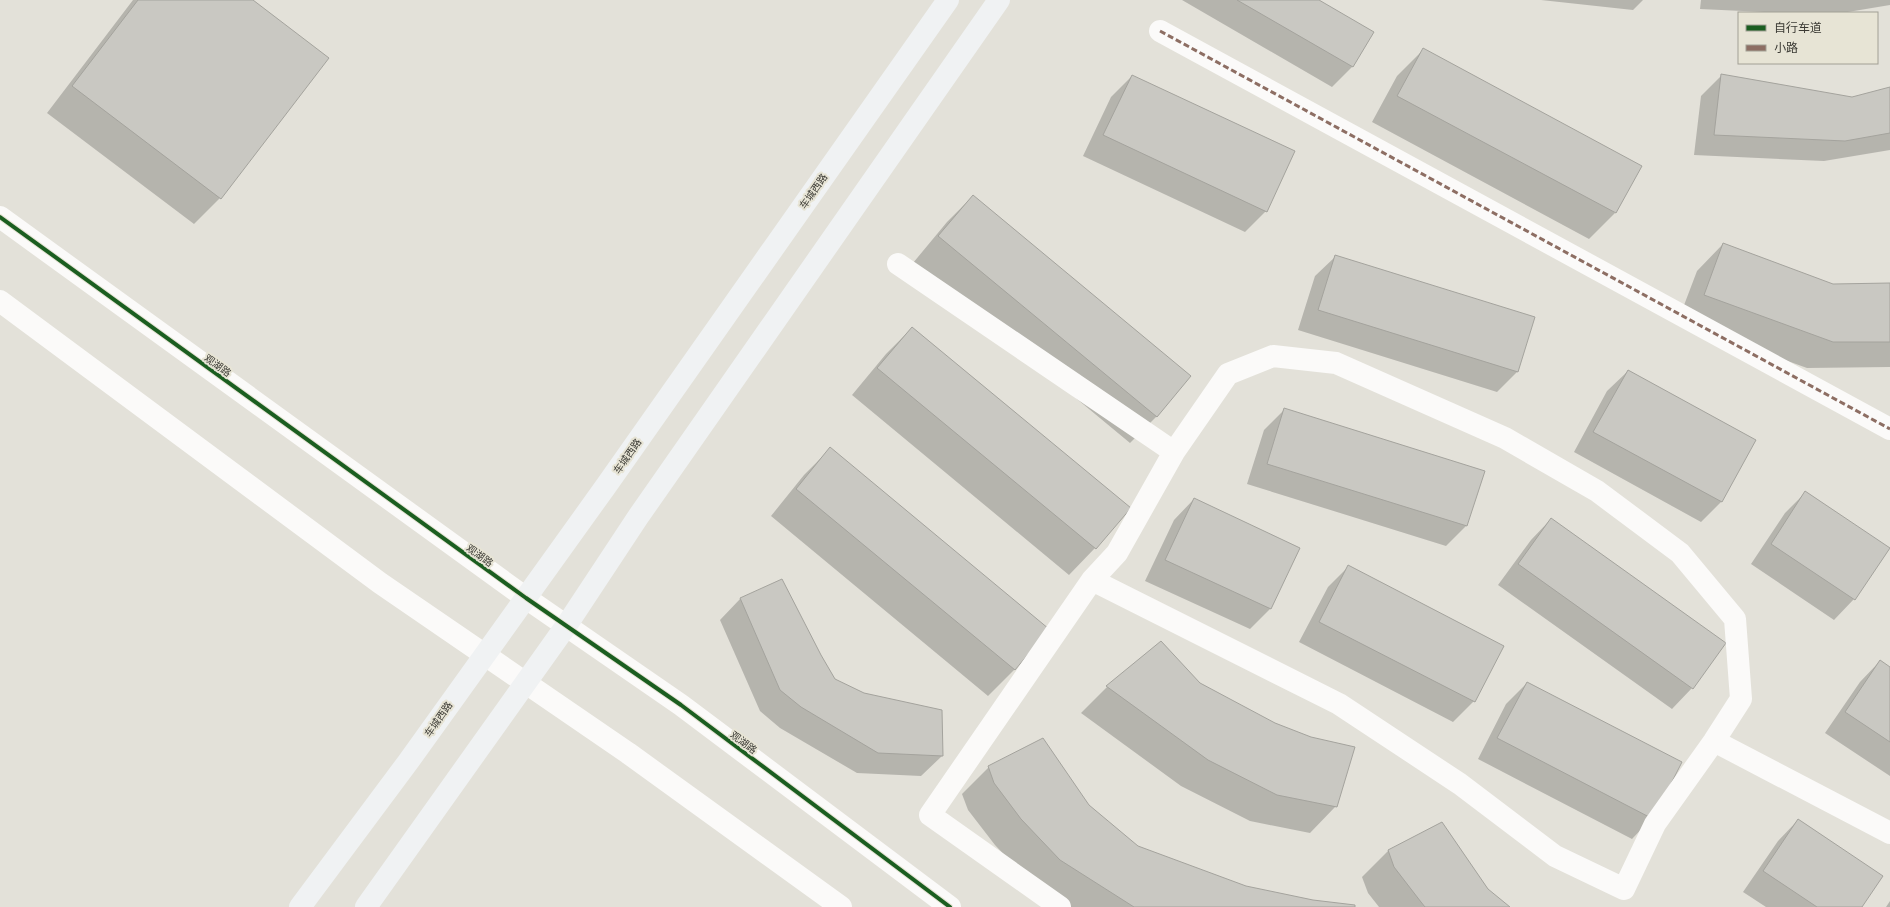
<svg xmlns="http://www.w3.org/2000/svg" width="1890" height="907" font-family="'Public Sans','Noto Sans SC',sans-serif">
<rect width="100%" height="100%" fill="#e3e1d9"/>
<path fill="#0003" d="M133,0H251L328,58L220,198L194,224L47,113Z
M1182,0H1317L1372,32L1352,67L1332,87Z
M1541,0H1643L1633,10Z
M1701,0H1890V5L1842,13H1785L1700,9Z
M1423,50L1615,213L1589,239L1372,122L1397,76Z
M1722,75L1852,98L1890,88V150L1824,161L1694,155L1701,96Z
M1132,76L1266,211L1245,232L1083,156L1111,97Z
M973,196L1190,376L1156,417L1130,443L913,263L947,222Z
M1723,244L1833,285L1890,284V367L1807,368L1678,321L1697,271Z
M1336,256L1517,372L1497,392L1298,330L1315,276Z
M912,328L1129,508L1095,548L1069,575L852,395L886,354Z
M1628,371L1722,501L1701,522L1574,452L1607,391Z
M1284,410L1466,526L1446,546L1247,484L1264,430Z
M830,449L1048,629L1014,670L988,696L771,516L804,475Z
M1805,493L1854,599L1834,620L1751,564L1785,513Z
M1194,499L1299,548L1270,609L1250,629L1145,581L1174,520Z
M1551,519L1692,688L1672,709L1498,585L1531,540Z
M1348,567L1474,701L1453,722L1299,642L1328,587Z
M782,581L820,655L835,680L942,756L921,776L857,773L780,728L760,711L720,620L740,599Z
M1161,642L1199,683L1336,806L1310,833L1250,821L1181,786L1081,713L1107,687Z
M1880,661L1890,668V776L1825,733L1860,682Z
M1527,683L1652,818L1632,839L1478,759L1506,704Z
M989,767L1088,806L1137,847L1246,887L1313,901L1354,907H1065L1034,886L995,845L968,810L962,794Z
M1798,820L1861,907H1766L1743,892L1778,841Z
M1442,823L1488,890L1508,907H1379L1368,893L1362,877L1388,851Z
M1890,901V907H1886Z"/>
<path fill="#c9c8c2" stroke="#a4a39d" d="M138,0H253L329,58L221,199L72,86Z
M1237,0H1319L1374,32L1353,67Z
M1423,48L1642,166L1616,213L1397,96Z
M1721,74L1852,97L1890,87V133L1845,141L1714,135Z
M1132,75L1295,151L1267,212L1103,135Z
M973,195L1191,376L1157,417L938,236Z
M1723,243L1833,284L1890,283V342H1833L1704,295Z
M1335,255L1535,317L1518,372L1318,310Z
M912,327L1131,508L1096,549L877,368Z
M1628,370L1756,440L1722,502L1593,432Z
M1284,408L1485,471L1467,526L1267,464Z
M830,447L1049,629L1015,670L796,489Z
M1805,491L1890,548L1855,600L1771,544Z
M1194,498L1300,548L1271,609L1165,560Z
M1551,518L1726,643L1693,689L1518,564Z
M1348,565L1504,646L1475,702L1319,622Z
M782,579L821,655L835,679L864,693L942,710L943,756L878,753L801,707L780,690L740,598Z
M1161,641L1200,683L1275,723L1311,737L1355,747L1337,807L1277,795L1208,760L1106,686Z
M1880,660L1890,667V742L1845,712Z
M1527,682L1682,762L1653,819L1497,738Z
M1043,738L1089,805L1138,846L1246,886L1313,900L1355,905V907H1134L1060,860L1021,819L994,783L988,766Z
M1798,819L1883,876L1862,907H1817L1763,871Z
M1442,822L1488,889L1510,907H1425L1421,902L1394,867L1388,850Z"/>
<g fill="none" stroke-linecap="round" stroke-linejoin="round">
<path stroke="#fbfaf9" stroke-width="22" d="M1160,31L1890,429
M0,217L526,598L681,705L950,907
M898,264L1174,452
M0,301L380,583L628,753L841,907
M1714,741L1890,833
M1060,907L930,815L1092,580L1117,553L1174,452L1228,374L1273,356L1336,363L1505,438L1597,491L1680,553L1735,619L1741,699L1714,741L1655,824L1624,889L1555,856L1460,784L1339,704L1092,580"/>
<path stroke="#f0f2f3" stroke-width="22" d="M300,907L408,762L606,486L948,0
M366,907L566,626L638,517L999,0"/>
<path stroke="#8d6e63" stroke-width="3" stroke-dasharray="6 3" stroke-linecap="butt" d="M1160,31L1890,429"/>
<g stroke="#e7e4d5" stroke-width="6">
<path id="cycleway" d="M0,217L526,598L681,705L950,907"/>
</g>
<use href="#cycleway" stroke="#1b5e20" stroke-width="4"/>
</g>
<g text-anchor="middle" stroke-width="4" stroke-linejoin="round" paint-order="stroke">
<g font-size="10" fill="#3b3a34" stroke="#e7e4d5">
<text transform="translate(813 191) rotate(-55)" y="4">车城西路</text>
<text transform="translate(218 365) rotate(36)" y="4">观湖路</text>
<text transform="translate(627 456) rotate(-55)" y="4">车城西路</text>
<text transform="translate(480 555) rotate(36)" y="4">观湖路</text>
<text transform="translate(438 719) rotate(-55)" y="4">车城西路</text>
<text transform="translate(744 742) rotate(37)" y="4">观湖路</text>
</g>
</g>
<rect x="1738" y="12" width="140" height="52" fill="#e7e4d5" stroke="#a2a095"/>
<rect x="1746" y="25" width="20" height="6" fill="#1b5e20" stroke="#a2a095"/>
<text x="1774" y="32" font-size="12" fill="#3b3a34">自行车道</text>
<rect x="1746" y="45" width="20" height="6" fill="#8d6e63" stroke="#a2a095"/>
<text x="1774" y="52" font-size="12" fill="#3b3a34">小路</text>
</svg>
